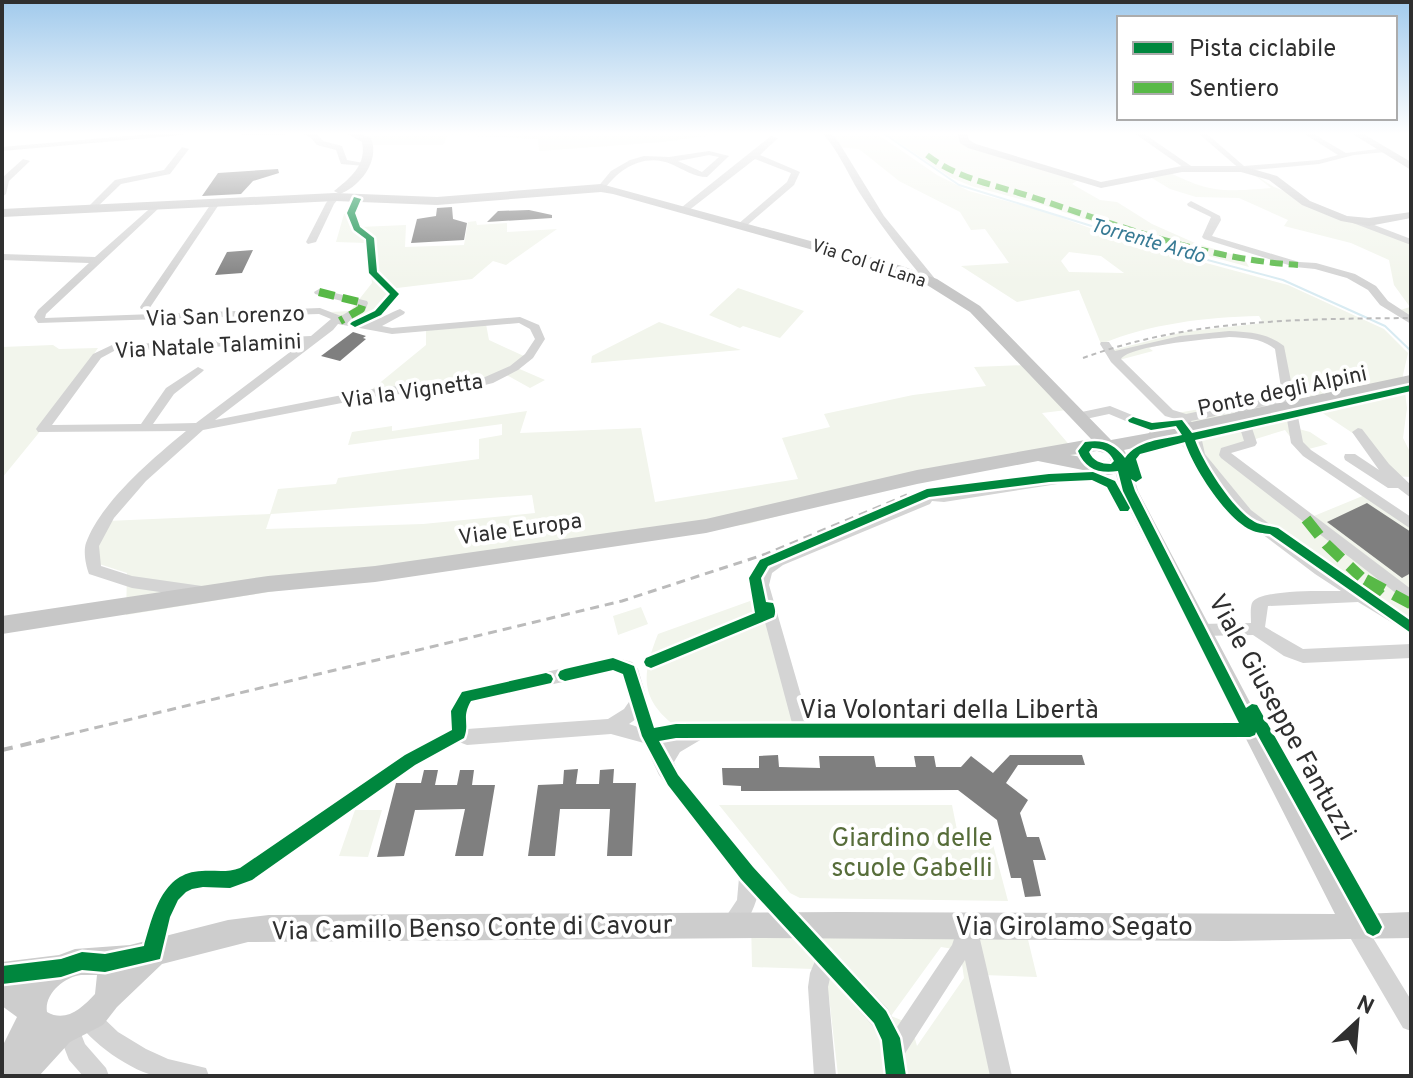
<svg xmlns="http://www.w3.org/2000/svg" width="1413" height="1078" font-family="Overpass,sans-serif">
<rect width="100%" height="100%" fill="#fff"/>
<path fill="#f2f5ec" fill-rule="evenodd" d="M352,133H729L663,142L539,151L538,139L448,135L443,145H372Z
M821,133H876L937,175L969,191L1046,212L1128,242L1288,285L1384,329L1408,353L1403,375L1407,408L1403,438L1411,454V477L1391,476L1357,436L1321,412L1293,416L1295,428L1310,432L1328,444L1301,451L1285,430L1223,449L1309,518L1365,495L1411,526V627L1226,503L1194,457L1171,436L1191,432L1172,414L1265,397L1269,401L1282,399L1274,390L1290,387C1288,376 1288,359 1281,351C1256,324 1181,339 1149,348L1153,351L1119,360L1109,351L1183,332L1263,323L1259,316C1205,317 1150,324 1101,344L1079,290L1017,302L961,266L1009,263L985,229L971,230L960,212L899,181L859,149L838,147ZM1069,252L1101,256L1124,273L1069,272L1061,261Z
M885,133H962L961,138L968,143L1078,180L1072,184L1100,200L1117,202L1152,224L1195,243L1244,258L1249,267L1125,233L1043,205L971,186L950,177Z
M1166,171C1211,193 1221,192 1271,188L1252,173L1274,187L1411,242V321L1397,311L1410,307L1394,285L1389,260L1351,243L1284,226L1288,220L1239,198L1196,197L1170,189L1147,175Z
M352,213L360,227L406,225L405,247L464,245L468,222L476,221L477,225L507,223V232L557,229L506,265L493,261L472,279L397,288L396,299L362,327L331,312L350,311L372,283L367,243L336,242L344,214Z
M738,288L804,311L780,338L743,326L740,328L709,315Z
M659,322L741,350L591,363L592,356Z
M486,324L489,340L526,357L515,367L545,380L530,388L503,373L464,385L371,390L426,345V330Z
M53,345L59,349L98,348L42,429L2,478V347Z
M1027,365L1067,410L1042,413L1078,455L1001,457L748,524L381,574L126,615L127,573L93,562L107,521L270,514L278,489L336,484L338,478L479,459V439L502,435V424L348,445L352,432L392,426V431L527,411L520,433L641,428L655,502L798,479L782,438L830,427L824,414L913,395L986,386L974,367ZM532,495L535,513L423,524L266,529L271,514Z
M764,596L804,729L675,726C639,698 642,674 658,634Z
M641,607L648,624L618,635L613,616Z
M719,805H952L958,835L991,837L1008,901L800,898L790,893Z
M355,810H382L368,857L339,856Z
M751,920L1024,923L1037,977L983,975L1003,1076H825L838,1075L829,997L818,996L813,969L752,967ZM941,947L960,950L964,978L917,1046L911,1024L891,1016Z"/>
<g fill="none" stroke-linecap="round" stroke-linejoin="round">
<path stroke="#d8ebf2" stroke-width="2" d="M883,133L959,185L1166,249L1283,280L1385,326L1411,351"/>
</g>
<path fill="#7f7f7f" d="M278,169L279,173L253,181L241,194L202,196L218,173Z
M452,207L453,219L467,223L464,240L411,243L417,219L436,216L437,208Z
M529,210L552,215V218L487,222L498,211Z
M253,250L242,273L215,275L227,252Z
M353,332L366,336L363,338L366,339L340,361L321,356Z
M1367,503L1411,532V573L1402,578L1327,522Z
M778,755L779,767L820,768L819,756H874L876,767H916L914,756H934L936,767H961L971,756L993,773L1010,755H1082L1085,765H1018L1006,783L1028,800L1020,813L1027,837H1039L1046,860H1033L1041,896L1025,897L1021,878H1011L997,820L958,790L741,791V786L723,785L722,768H759V756Z
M578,769L576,784H599L600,770L614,769L613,783H636L632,856H607L610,809H560L555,856H528L538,785L563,784L564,770Z
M424,770H438L435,785H457L460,770H474L472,785H495L483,856H455L465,809L415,810L404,856L377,857L396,783H421Z"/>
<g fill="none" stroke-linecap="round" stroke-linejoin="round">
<path fill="#d4d4d4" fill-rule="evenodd" d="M161,133H187L183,135L2,151V147Z
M238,133H288L284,135H242Z
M299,133H316L323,141L342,146L347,160L369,164L365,166L341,164L336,150L317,145L310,137Z
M822,133H830L838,141L884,216L936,280V284H928C903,255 880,225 859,192C847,172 838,150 822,133Z
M1134,133H1143L1194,168L1187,170Z
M1198,133H1206L1244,166L1319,160L1338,155L1303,133H1312L1346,153L1385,148L1389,150L1385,152L1354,155L1319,164L1242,171Z
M771,136L778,138L760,155L800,172L794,185L745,227L737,225L787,182L791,173L755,159L688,211H682V207Z
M182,147L189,149L170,174L121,184L93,211L86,209L115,180L164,170Z
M709,151L729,156L707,177C694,177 683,169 671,164C645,153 619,168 604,190L597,188L611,171L630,160L644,156L669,157ZM709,155L719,157L702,172L678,161Z
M23,159L30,161L9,181L6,194L2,197V178Z
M332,196L339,198L334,204L316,242L308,244L306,242L326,203Z
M213,201L220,203L149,309H141L140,307Z
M1191,201L1220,216L1221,220L1212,236L1299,262L1316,263L1355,274L1376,286L1388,301L1411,316V324L1380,305L1368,290L1347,278L1315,269L1295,267L1204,239L1202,237L1211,217L1188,206L1187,204Z
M156,203L160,206L159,208L46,314L45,318L320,308L341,316L356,307L357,305L315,294L314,292L319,289L367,301L368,303L365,311L350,320C375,324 378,318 400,309L405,312L404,314L382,326L392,328L520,317L539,325L545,339L533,358L518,370L493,383L461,391L383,395L203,430L146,481L114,518L99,546L101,566L132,576L202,586L207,588L209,592L207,596L202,598L132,588L89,574C86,566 83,552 86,543C101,502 152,459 186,431L38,432L36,429L38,426L93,354L112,345L311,336L331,319L319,314L38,323L34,317L38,310L89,263L2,260V254L95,257ZM519,323L530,329L535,339L525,354L510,366L485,377L461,383L383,387L215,420L333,330L338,324L392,334ZM302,343L196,423L153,424L174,394L202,372L204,370L198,367L166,388L141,424L52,425L101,358L114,351Z
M1356,218L1411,239V245L1353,223V219Z
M1229,331C1250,332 1267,333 1284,346L1303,442L1311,450L1411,517V529L1303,456L1291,443L1284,402L1246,410L1257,443L1255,446L1231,453L1411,589V603L1406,601L1221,458L1219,455L1221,448L1244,441L1235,412L1191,421L1201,436L1205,454L1251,510L1325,566L1411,620V634L1358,602L1268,606L1265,627L1303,649L1411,644V658L1303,663L1284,656L1253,635L1199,636L1194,635L1191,630L1194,625L1199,624L1251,623C1251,617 1250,608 1252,603C1258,589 1325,591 1341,591L1315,574L1241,518L1195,458L1189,437L1178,422L1179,420L1165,416L1111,362L1100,344L1101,342H1109L1115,351L1180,336ZM1229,337C1247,338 1261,338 1275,349L1282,394L1186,414L1173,410L1121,359C1131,345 1209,339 1229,337Z
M1110,406L1137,417L1139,420L1133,424L1109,414L1081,420L1075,416L1077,413Z
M1358,428L1362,429L1389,464L1411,485V498L1398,488H1388L1345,460L1344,457L1345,454H1355L1379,470L1352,432Z
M1059,475L1066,480L1064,483L944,502L932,501L930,504L783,565L772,573L769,585L809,723L1250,722L1256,725L1258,730L1256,735L1250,738L702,739L680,752L674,762L679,774L753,866L888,1009L897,1027L952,945L961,918L968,915L975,918L1012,1076H990L965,960L904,1055L907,1076H885L880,1040L872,1025L830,978L828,987L836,1076H814L808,987L810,973L815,961L757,898C752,913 746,928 731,934L724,931L721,924L737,900L739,878L659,775L644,743L611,734L467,745L459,742L416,766L253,881C235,889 221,888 202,889C168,890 168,938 158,961L151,964L144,961C139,950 146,936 149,925C157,898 170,871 202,870C215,869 226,871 239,867L404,754L450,729V711L461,691L613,657L632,662L638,669L655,726L676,723H792L755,585L760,566L773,557L920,498L924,493L944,492ZM613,671C627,674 627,686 631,699L624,709L608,719L467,729L466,712L472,702ZM636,719L638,727L629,724Z
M1355,917L1362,920L1411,1000V1031L1403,1028L1348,934L1345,927L1348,920Z
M88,1008L96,1011L118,1032L146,1049L168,1059L206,1068L209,1076C192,1076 175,1078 158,1076C135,1074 86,1040 77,1019L80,1011Z
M68,1018L76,1021L85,1044L106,1068L109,1076H83L69,1060L57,1029L60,1021Z"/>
<path fill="#cdcdcd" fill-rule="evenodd" d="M346,133H358L371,138C380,160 361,186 340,194L334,191C350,178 367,165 362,142Z
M957,133H967L969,140L976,144L1101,182L1182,166H1242L1277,176L1310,201L1347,216L1369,218L1411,212V218L1369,226L1341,221L1302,205L1269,180L1241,172H1182L1101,188L968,148L960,143Z
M1351,133H1362L1411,162V170Z
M1121,455L1129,461L1138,491L1362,914L1411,912V938L1227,941L758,938L248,942L162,964L117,1007L103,1025L70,1042L39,1076H2V1047L17,1017L2,1006V962L59,955L75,949L130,945L228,920L269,915L840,912L1335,914L1120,491L1113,461ZM81,975H97L95,994C82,1008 66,1023 47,1012C44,994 64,977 81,975Z"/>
<path fill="#c7c7c7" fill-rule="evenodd" d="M601,184L902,266L937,279L980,306L1111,440L1155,432L1164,438L1161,442L1124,450L1130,461L1124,472L1108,475L1038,461L917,484L706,533L375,582L268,592L2,634V616L268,576L375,566L706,519L917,470L1091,439L970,312L927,285L892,272L613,194L601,192L437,205L335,201L2,217V209L335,193L437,197ZM1097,451L1108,454L1111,462L1070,455Z"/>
<path stroke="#bbb" stroke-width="2" stroke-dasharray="5 4" stroke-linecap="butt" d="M1083,358C1190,319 1298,319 1411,318"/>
<path stroke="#bbb" stroke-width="3" stroke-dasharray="9 6" stroke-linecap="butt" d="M36,742L622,601L766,554L907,495"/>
<path stroke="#bbb" stroke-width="4" stroke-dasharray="11 8" stroke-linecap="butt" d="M2,750L44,740"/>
<path stroke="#c7c7c7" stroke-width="16" d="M1155,438L1411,383"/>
<path stroke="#58b947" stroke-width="6" stroke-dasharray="13 6" stroke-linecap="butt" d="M927,155C959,180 997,185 1035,198C1122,227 1206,259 1298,265"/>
<path stroke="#58b947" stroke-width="8" stroke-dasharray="16 8" stroke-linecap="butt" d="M319,292L363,303L361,309L340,321"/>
<path stroke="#58b947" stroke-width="11" stroke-dasharray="21 11" stroke-linecap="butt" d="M1306,519L1326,544L1361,577
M1381,595L1361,577L1411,604"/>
<g stroke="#fff" stroke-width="5">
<path id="cycleway" d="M354,197L361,199L355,213L360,227L374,238L377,272L399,294L381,315L355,327L350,324L352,322L375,311L390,294L369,273L366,239L354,230L347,213Z
M1411,385V391L1195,440C1202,461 1237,518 1260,524C1266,526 1272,526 1278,528L1411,621V633L1270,534C1263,533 1257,533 1251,530C1226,519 1193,467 1185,442L1140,454L1136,459L1142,478L1136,482L1131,479L1135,491L1246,708L1252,704L1257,705L1379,921L1382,927L1379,933L1373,936L1367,933L1256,732L1255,735L1250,737L676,738L659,741L678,775L753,867L886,1011L900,1038L906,1076H886L882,1040L874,1023L741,879L668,785L642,736L623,674L613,670L565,681L560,679L558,675L560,671L565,669L613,658L634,666L654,728L676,724L1239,723L1123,491L1118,471C1099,474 1085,469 1078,451L1085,442C1104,439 1114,444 1125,458C1138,440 1161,440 1182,435L1176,426L1151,430L1129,422L1128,420L1133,417L1152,423L1182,420L1192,433ZM1092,448C1103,448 1109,451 1114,461L1111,464C1101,464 1093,461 1089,452Z
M1093,472L1115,481L1130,508L1128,511H1120L1107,487L1092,480L1049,482L929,497L768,566L761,578L766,602L773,603C775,608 776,612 774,617L651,668L646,666L644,662L646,658L755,613L749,578L760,560L927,489L1049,474Z
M546,673L551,675L553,679L551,683L471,701C461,718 470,723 464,738L415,765L252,880L230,888L203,887L192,889L186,892L178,900L170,917L160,959L105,972L82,970L61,977L2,984V966L61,959L82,952L105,954L144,946C153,915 162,872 202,871C215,870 227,873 240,868L405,755L452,730L451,711L462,692Z"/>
</g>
<use href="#cycleway" fill="#00873e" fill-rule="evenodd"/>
</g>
<linearGradient id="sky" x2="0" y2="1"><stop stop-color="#a1caec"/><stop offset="0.47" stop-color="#fff"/><stop offset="1" stop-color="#fff" stop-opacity="0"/></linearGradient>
<rect width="1413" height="284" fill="url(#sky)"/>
<g text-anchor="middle" stroke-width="8" stroke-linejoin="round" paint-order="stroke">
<g font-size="18" fill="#2f2f2f" stroke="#fff">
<text transform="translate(869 263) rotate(18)" y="6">Via Col di Lana</text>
</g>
<g font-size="20" font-style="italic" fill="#387b95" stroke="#fff">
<text transform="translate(1148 240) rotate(16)" y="7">Torrente Ardo</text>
</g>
<g font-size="22" fill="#2f2f2f" stroke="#fff">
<text transform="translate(225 315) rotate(-2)" y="8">Via San Lorenzo</text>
<text transform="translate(208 345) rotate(-3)" y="8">Via Natale Talamini</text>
<text transform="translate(412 390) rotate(-8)" y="8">Via la Vignetta</text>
<text transform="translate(1282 390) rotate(-12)" y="8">Ponte degli Alpini</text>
<text transform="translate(520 528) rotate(-8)" y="8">Viale Europa</text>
</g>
<g font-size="26" fill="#2f2f2f" stroke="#fff">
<text x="949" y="718">Via Volontari della Libertà</text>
<text transform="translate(1283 717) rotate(61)" y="9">Viale Giuseppe Fantuzzi</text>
<text x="1074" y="935">Via Girolamo Segato</text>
<text transform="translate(472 927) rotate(-1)" y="9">Via Camillo Benso Conte di Cavour</text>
</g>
<g font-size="26" fill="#576d3a" stroke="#fff">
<text x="912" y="846">Giardino delle<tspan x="912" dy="30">scuole Gabelli</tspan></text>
</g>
</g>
<rect width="1413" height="1078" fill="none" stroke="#2f2f2f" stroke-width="8"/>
<rect x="1117" y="16" width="280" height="104" fill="#ffffff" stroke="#acacac" stroke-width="2"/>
<rect x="1133" y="42" width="40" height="12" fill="#00873e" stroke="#acacac" stroke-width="2"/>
<text x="1189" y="56" font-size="24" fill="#2f2f2f">Pista ciclabile</text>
<rect x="1133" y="82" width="40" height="12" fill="#58b947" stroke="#acacac" stroke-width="2"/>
<text x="1189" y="96" font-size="24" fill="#2f2f2f">Sentiero</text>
<g transform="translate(1357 1022) rotate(26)" stroke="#ffffff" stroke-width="6" paint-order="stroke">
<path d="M0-6L14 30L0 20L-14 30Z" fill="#2f2f2f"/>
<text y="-12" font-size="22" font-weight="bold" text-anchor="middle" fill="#2f2f2f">N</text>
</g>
</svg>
